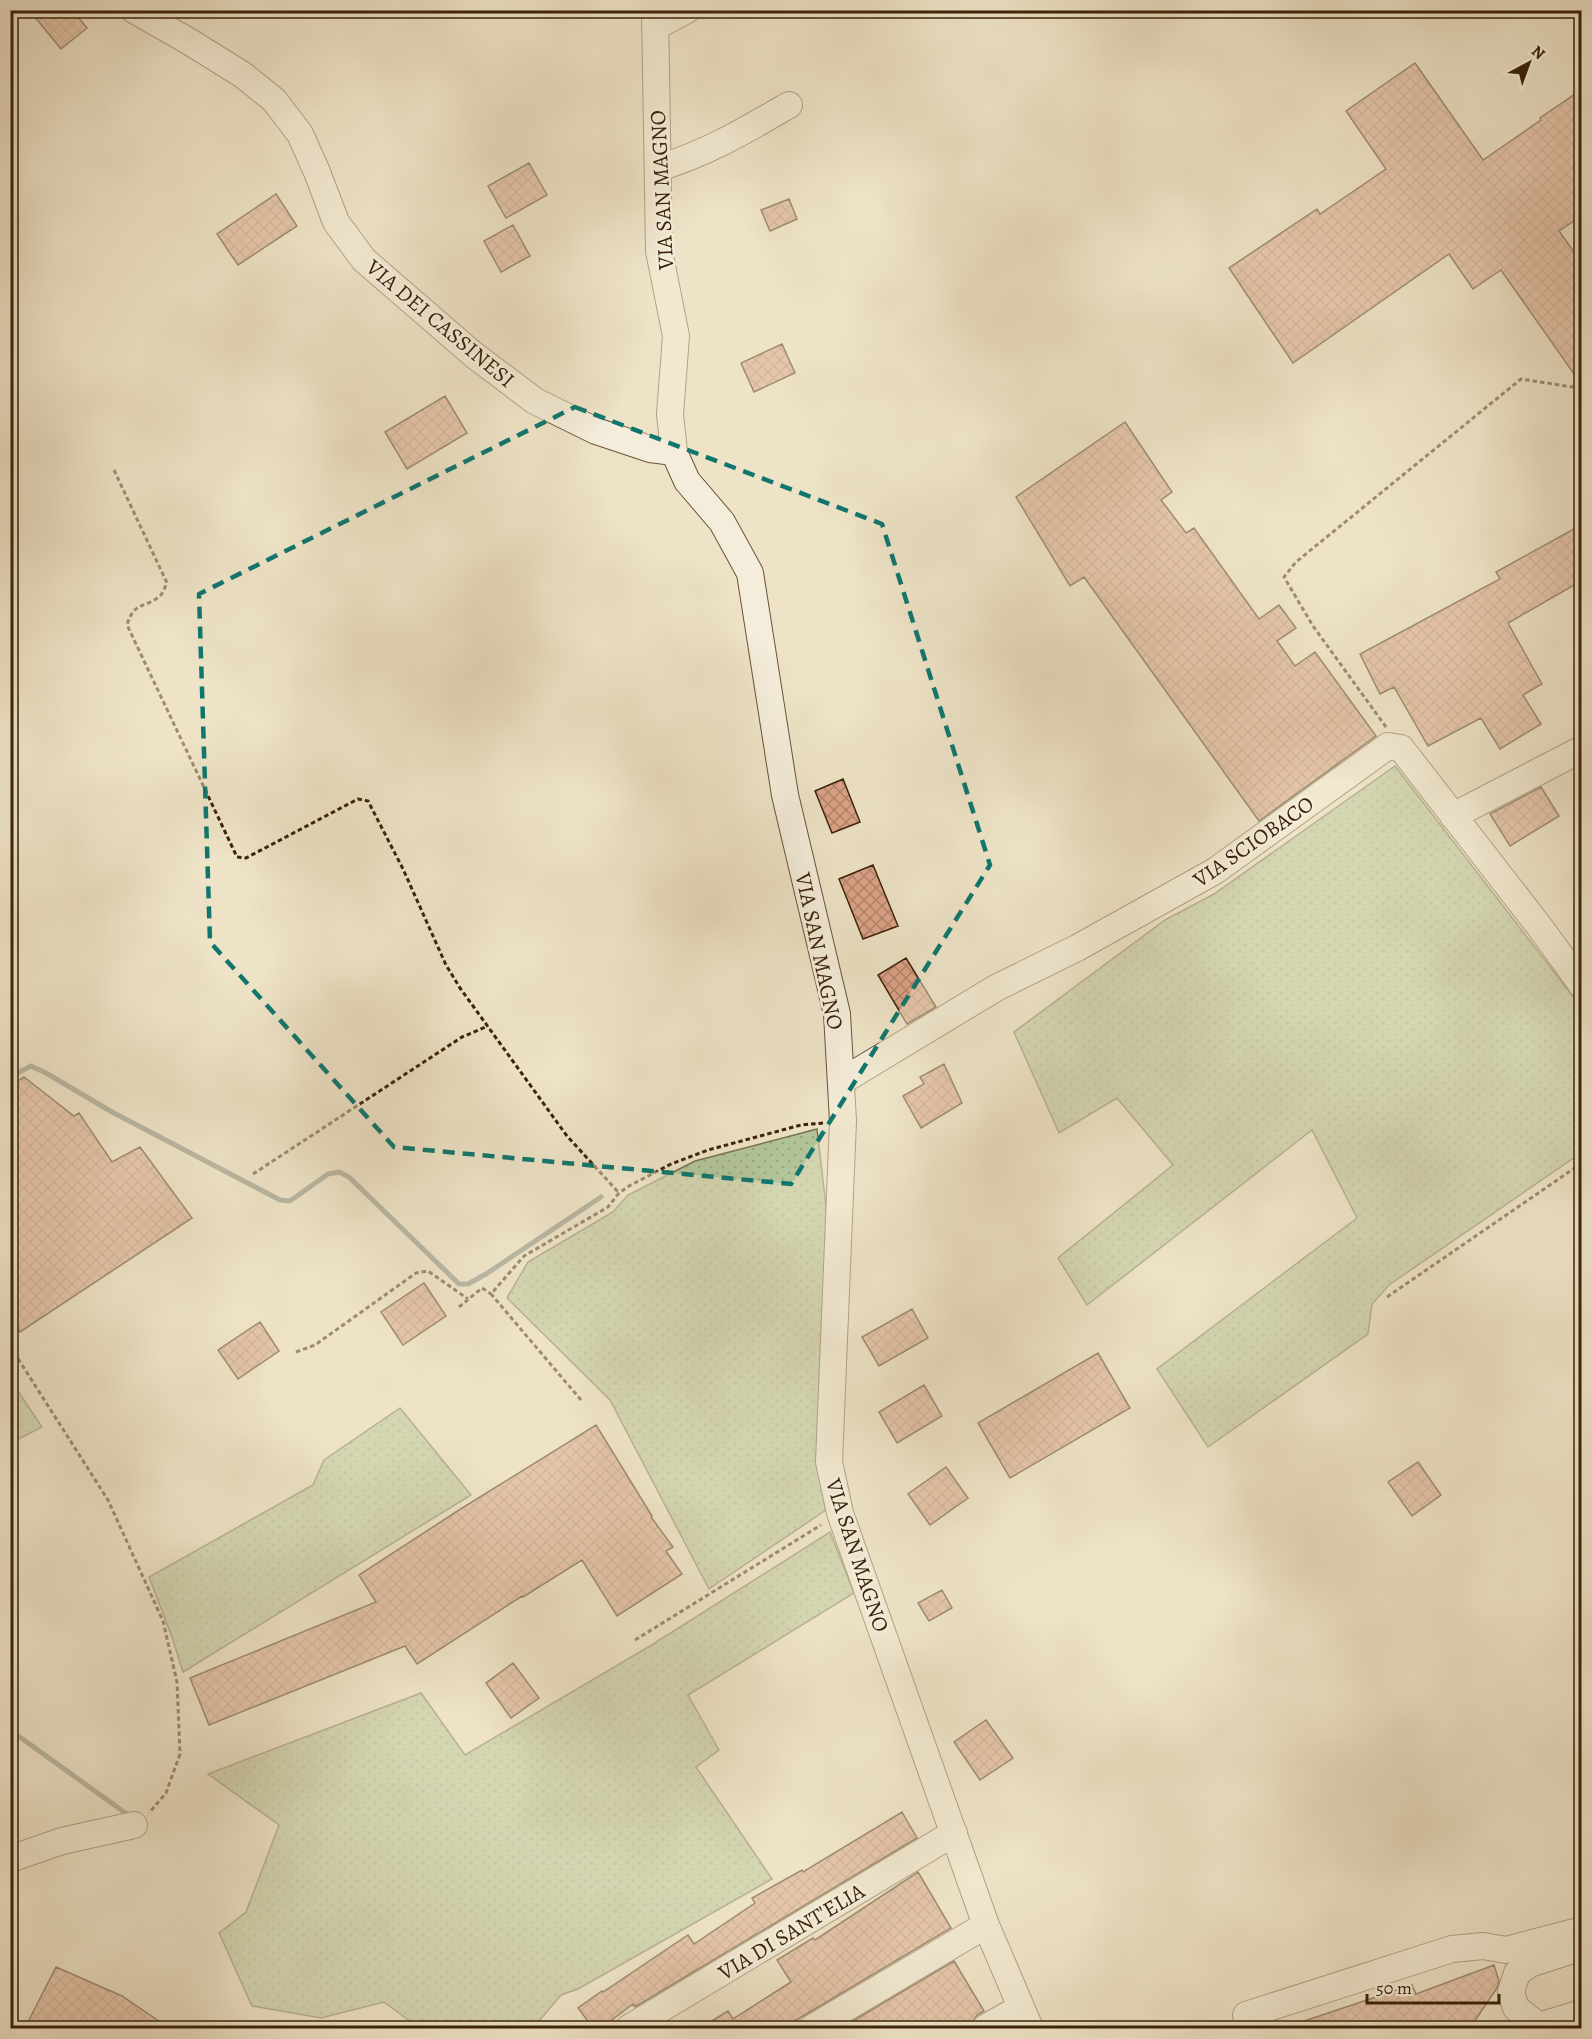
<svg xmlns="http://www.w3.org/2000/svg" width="1592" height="2039" font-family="Alegreya,serif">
<defs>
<pattern id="grass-dots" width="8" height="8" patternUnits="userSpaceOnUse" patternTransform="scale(1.5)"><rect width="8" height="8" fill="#b3c59a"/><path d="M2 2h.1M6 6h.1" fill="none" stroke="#9ba983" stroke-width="1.8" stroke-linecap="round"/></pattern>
<pattern id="building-cross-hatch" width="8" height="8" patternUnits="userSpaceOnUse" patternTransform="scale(1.5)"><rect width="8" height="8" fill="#dca387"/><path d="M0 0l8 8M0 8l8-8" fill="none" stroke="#b4846d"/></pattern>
</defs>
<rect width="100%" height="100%" fill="#eee3c7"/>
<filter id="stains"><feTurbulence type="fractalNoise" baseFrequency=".00333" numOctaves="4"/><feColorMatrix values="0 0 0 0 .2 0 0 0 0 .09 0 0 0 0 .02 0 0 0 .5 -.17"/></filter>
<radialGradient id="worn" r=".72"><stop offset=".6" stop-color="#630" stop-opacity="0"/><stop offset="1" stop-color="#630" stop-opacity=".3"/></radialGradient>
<path fill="url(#grass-dots)" stroke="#777452" stroke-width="1.5" d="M1395,766L1581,1007V1153L1389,1285L1372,1304L1368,1334L1208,1447L1157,1369L1357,1218L1312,1130L1087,1305L1058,1258L1173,1165L1117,1098L1059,1133L1014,1032L1165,920L1214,894Z
M817,1129L827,1215L817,1463L826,1510L709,1589L610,1400L507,1298L528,1262L613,1212L628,1195L695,1161Z
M10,1379L42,1427L11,1443H10Z
M400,1408L471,1495L183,1672L172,1637L149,1577L313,1485L324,1460Z
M830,1532L854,1593L688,1695L719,1750L696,1767L772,1879L578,1989L561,1995L533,2028H419L384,2002L321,2018L252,2006L219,1933L246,1912L279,1825L208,1774L421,1693L465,1755L650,1646Z"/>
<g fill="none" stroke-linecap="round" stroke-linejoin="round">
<path stroke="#777e77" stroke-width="5" d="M10,1077L31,1066L46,1073L112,1112L280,1200L290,1201L328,1174L339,1172L349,1177L459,1284H468L486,1274L601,1197
M10,1730L131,1817"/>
</g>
<path fill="url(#building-cross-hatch)" stroke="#3b2309" stroke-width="1.5" d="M29,10H72L87,28L61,49Z
M1415,63L1483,160L1541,120L1540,118L1581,90V216L1559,231L1581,262V384L1501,270L1473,289L1449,254L1293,363L1229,268L1317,209L1320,214L1386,169L1346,111Z
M529,163L547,195L506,218L488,186Z
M276,194L297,226L238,265L217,234Z
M789,199L797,219L770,231L761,210Z
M513,225L530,256L501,272L484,241Z
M782,344L795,373L754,392L741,363Z
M445,396L467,433L407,469L385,432Z
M1125,422L1172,492L1161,500L1186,533L1194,528L1259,619L1279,605L1296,628L1277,641L1295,666L1315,652L1376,736L1259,821L1084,577L1070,586L1016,497Z
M1581,525V581L1508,623L1542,684L1523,695L1541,724L1500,749L1481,718L1428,746L1394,687L1380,694L1360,654L1500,579L1496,572Z
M843,779L860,822L832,833L815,791Z
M1541,787L1559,816L1510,846L1490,814Z
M873,865L898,926L863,939L839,879Z
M906,958L936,1007L907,1024L878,975Z
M944,1064L962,1103L921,1128L903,1096L924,1084L920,1077Z
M24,1077L74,1116L79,1113L112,1162L140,1147L192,1218L20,1332L10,1317V1086Z
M424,1283L446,1316L403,1345L381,1312Z
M912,1309L928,1338L879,1366L862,1337Z
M260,1322L279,1351L238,1379L218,1350Z
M1098,1353L1130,1408L1010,1478L978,1423Z
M924,1385L942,1416L897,1443L879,1412Z
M596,1425L652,1516L651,1517L673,1547L666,1551L682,1574L617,1616L582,1560L523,1597L522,1596L417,1664L405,1646L209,1725L190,1678L376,1602L359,1575L459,1510Z
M1418,1462L1441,1495L1412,1516L1388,1482Z
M946,1467L968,1498L930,1525L908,1494Z
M942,1590L952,1608L929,1621L918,1603Z
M513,1663L539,1698L511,1718L486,1683Z
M986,1720L1013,1758L980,1780L954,1742Z
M902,1812L917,1838L635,2007L633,2004L601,2028H593L578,2008L602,1991L603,1992L688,1935L694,1944L755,1903L752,1898L802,1870L803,1872Z
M918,1872L951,1928L783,2028H700L728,2011L733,2019L791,1982L777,1960L813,1938L815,1940Z
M954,1961L984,2011L977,2015L971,2024L964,2028H841Z
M1494,1965L1499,1981L1497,1988L1470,2028H1289V2026L1412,1985L1416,1994Z
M56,1967L122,1996L169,2028H25Z"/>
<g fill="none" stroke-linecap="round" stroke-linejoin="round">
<g stroke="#685338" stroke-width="28">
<path id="minor" d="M134,10L190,42L243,75L274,100L300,134L317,172L336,222L364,260L474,355L535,401L596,431L650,449L674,452
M655,10L659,251L676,336L670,414L674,452L687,481L722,522L750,573L785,795L837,1014L843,1121L829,1462L840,1513L986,1925L1030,2028
M655,27L687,10
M658,168C706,154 746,130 789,105
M1453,816L1582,749
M842,1081L996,988L1077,948L1215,871L1388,746L1401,748L1539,926L1582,985
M10,1859L62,1841L134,1825
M1582,1947L1530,1964L1517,1973L1511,1992L1516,2008L1539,2026L1582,2013
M629,2028L954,1833
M812,2028L986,1925
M985,2028L1020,2008
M1248,2028L1246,2015L1452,1949L1483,1946L1506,1950L1582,1930"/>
</g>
<path stroke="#3b2309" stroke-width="3" stroke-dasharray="4.5 3" stroke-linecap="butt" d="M114,470L167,583C165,587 163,593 160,596C144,609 134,601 127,625L237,857L246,858L358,799L368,801L403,869L446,965L460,988L567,1136L619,1193
M1386,727L1313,626L1284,577L1296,562L1521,379L1572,387L1582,380
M253,1174L462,1037L488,1026
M1387,1297L1582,1163
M459,1307L482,1288L491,1294
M10,1346L108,1500L163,1621L177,1682L180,1754L166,1793L149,1813
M296,1352L315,1345L416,1273L428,1271L468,1299
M581,1400L491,1294L524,1256L608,1207L619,1193L629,1186L671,1164L708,1150L801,1125L823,1123
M635,1640L821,1525"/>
<use href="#minor" stroke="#f4eddb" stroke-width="26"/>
</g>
<path d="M0 0H1592V2039H0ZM575,407L882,524L990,865L791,1184L394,1147L210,942L199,594Z" fill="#eee3c7" fill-opacity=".55" fill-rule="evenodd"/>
<path fill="none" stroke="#0f766e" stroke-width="4.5" stroke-dasharray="12 8" stroke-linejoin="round" d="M575,407L882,524L990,865L791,1184L394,1147L210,942L199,594Z"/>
<g text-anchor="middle" stroke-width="5" stroke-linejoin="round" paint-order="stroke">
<g font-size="22" fill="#3b2309" stroke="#f4eddb">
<text transform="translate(661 190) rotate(-93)" y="8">VIA SAN MAGNO</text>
<text transform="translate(441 323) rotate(40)" y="8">VIA DEI CASSINESI</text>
<text transform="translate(1253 841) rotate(-35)" y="8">VIA SCIOBACO</text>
<text transform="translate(820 951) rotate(78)" y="8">VIA SAN MAGNO</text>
<text transform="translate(858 1555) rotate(72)" y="8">VIA SAN MAGNO</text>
<text transform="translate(791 1931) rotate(-31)" y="8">VIA DI SANT'ELIA</text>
</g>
</g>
<rect width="1592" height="2039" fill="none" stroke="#eee3c7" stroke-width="36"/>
<rect x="12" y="12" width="1568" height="2015" fill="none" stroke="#3b2309" stroke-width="3"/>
<rect x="18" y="18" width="1556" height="2003" fill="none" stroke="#3b2309" stroke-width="1.5"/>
<g transform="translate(1529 63) rotate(41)" stroke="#f4eddb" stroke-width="4.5" paint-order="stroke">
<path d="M0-4.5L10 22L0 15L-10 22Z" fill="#3b2309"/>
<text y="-9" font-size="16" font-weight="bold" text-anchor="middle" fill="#3b2309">N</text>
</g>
<path d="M1367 1994v9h132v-9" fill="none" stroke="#3b2309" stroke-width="3"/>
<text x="1376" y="1994" font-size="18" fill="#3b2309" stroke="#f4eddb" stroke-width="4.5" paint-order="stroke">50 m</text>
<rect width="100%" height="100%" filter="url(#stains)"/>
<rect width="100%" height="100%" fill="url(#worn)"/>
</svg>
